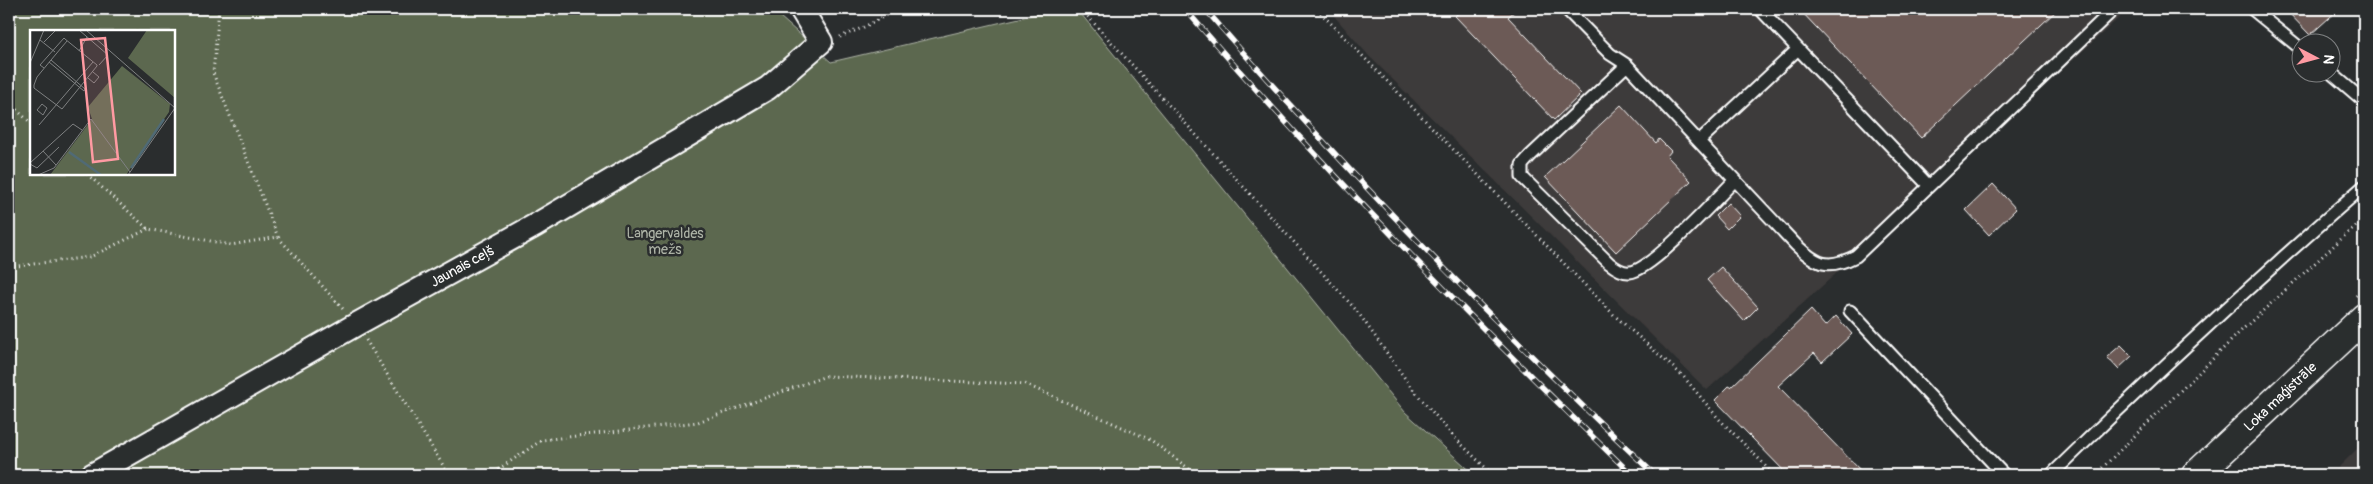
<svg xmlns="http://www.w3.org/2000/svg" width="2373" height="484" font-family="Pangolin,sans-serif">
<rect width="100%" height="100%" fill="#2a2d2e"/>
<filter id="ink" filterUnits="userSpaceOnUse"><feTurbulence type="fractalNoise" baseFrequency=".02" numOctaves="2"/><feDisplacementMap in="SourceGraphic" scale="10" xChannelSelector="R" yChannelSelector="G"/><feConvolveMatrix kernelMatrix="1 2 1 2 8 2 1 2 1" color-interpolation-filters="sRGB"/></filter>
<g filter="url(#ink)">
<path fill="#3e3a3a" d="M1328,9H2129L1707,390L1369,56Z
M2364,442V475H2331Z"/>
<path fill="#5c684f" stroke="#aeb4a7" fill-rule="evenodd" d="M9,9H771L831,62L1058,9H1077L1405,412L1475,475H9ZM31,31H174V174H31Z"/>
<path fill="#6c5a56" stroke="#fff" d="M1463,9H1517L1508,17L1581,94L1554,120L1455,16Z
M1799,9H2058L1921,138Z
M2285,9H2339L2310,35Z
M1621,105L1656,143L1659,139L1671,151L1667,156L1691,181L1616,252L1545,177Z
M1993,184L2016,209L1989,235L1966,210Z
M1728,203L1740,216L1727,229L1715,216Z
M1721,267L1758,307L1744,321L1707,280Z
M1811,310L1825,326L1836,316L1852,334L1822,362L1814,353L1778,386L1865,475H1788L1715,400L1729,386L1731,387Z
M2121,345L2132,356L2118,369L2107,357Z"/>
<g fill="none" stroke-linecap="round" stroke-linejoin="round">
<g stroke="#fff" stroke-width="15">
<path id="lane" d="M1566,9L1610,54L1627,65L1796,245C1817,265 1828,270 1856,256L2114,9
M1760,9L1929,186
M2252,9L2300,48
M1627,65L1530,156L1522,165V177L1609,263C1614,267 1623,273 1630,272C1651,271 1717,198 1735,180
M2330,72L2364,101
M1699,141L1798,49
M1850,311L2004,475
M2051,475C2152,376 2257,279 2364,186"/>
</g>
<g stroke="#fff" stroke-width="26">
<g id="street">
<path id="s1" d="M92,475L357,324L536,225L768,88L821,42L801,9"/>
</g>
</g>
<g stroke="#fff" stroke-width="31">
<g id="primary">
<path id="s2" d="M2196,475L2364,318"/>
</g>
</g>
<path stroke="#fff" stroke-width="3" stroke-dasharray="1 4" stroke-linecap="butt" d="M219,9L213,73L278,237
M1081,9L1357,311L1411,387L1453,436L1493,475
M1317,9L1614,315L1683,376L1718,418L1762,462L1773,475
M840,37L862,28L898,9
M9,103L31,123
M87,174L148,229L231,245L278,237L343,309
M9,267L90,257L148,229
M2356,296L2364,288
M366,340L449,475
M490,475L542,440L698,422L826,376L1025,384L1151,440L1197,475
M2095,475L2243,329L2364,218
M2169,475L2174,470"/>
<use href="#lane" stroke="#2a2d2e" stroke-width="11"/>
<use href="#street" stroke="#2a2d2e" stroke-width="22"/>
<use href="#primary" stroke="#2a2d2e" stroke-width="28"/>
<g stroke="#fff" stroke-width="5.5">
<path id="rail" d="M1185,9C1326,172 1477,325 1632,475
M1205,9C1346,172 1498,327 1655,475"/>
</g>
<use href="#rail" stroke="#2a2d2e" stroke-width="4" stroke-dasharray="11" stroke-linecap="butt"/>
</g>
</g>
<g text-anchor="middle" stroke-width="5" stroke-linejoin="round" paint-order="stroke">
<g font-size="14" fill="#aeb4a7" stroke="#2a2d2e">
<text x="665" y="238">Langervaldes<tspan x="665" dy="16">mežs</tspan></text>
</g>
<g font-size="14" fill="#fff" stroke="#2a2d2e">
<text dy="5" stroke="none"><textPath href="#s1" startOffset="425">Jaunais ceļš</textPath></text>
<text dy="5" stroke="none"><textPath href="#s2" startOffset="115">Loka maģistrāle</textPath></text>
</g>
</g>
<g transform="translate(30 30)">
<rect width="145" height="145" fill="#2a2d2e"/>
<path d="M117,0H145V68L98,28ZM92,36L140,74L139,82L96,145H20L62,89L58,77Z" fill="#5c684f"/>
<path fill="none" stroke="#506a75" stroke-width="2.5" d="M39,122L71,145M101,138L134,89"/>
<path fill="none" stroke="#7f8182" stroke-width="1" d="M49,0L78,25L69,35M56,0L145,78M10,10L25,22M14,12L26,0M49,21L57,7M19,32L54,61L55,59L21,30M0,33L14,0M14,38L10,35L34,8L35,9L67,35V36L32,79L4,58V55L7,47L21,30L37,11M58,48L64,53L69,47L63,42M12,74L17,78L13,85L7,80ZM9,95L63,32M13,121L26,135M0,133L43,94L52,100M0,134L7,138L29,117M8,145L24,138L61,89L100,142M98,145L145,78"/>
<path fill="#ff9aa2" fill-opacity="0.15" stroke="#ff9aa2" stroke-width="2.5" d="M75,8L88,129L63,132L51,10Z"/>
<rect width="145" height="145" fill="none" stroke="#fff" stroke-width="2.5"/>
</g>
<rect width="2373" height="484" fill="none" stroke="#2a2d2e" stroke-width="30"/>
<rect x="15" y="15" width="2343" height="454" fill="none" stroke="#fff" stroke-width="2" filter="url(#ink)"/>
<g transform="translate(2316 58) rotate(96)"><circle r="24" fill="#2a2d2e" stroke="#7f8182"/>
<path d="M0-4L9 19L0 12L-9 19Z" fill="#ff9aa2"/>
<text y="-8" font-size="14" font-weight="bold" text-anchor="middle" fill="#ffffff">N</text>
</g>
</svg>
